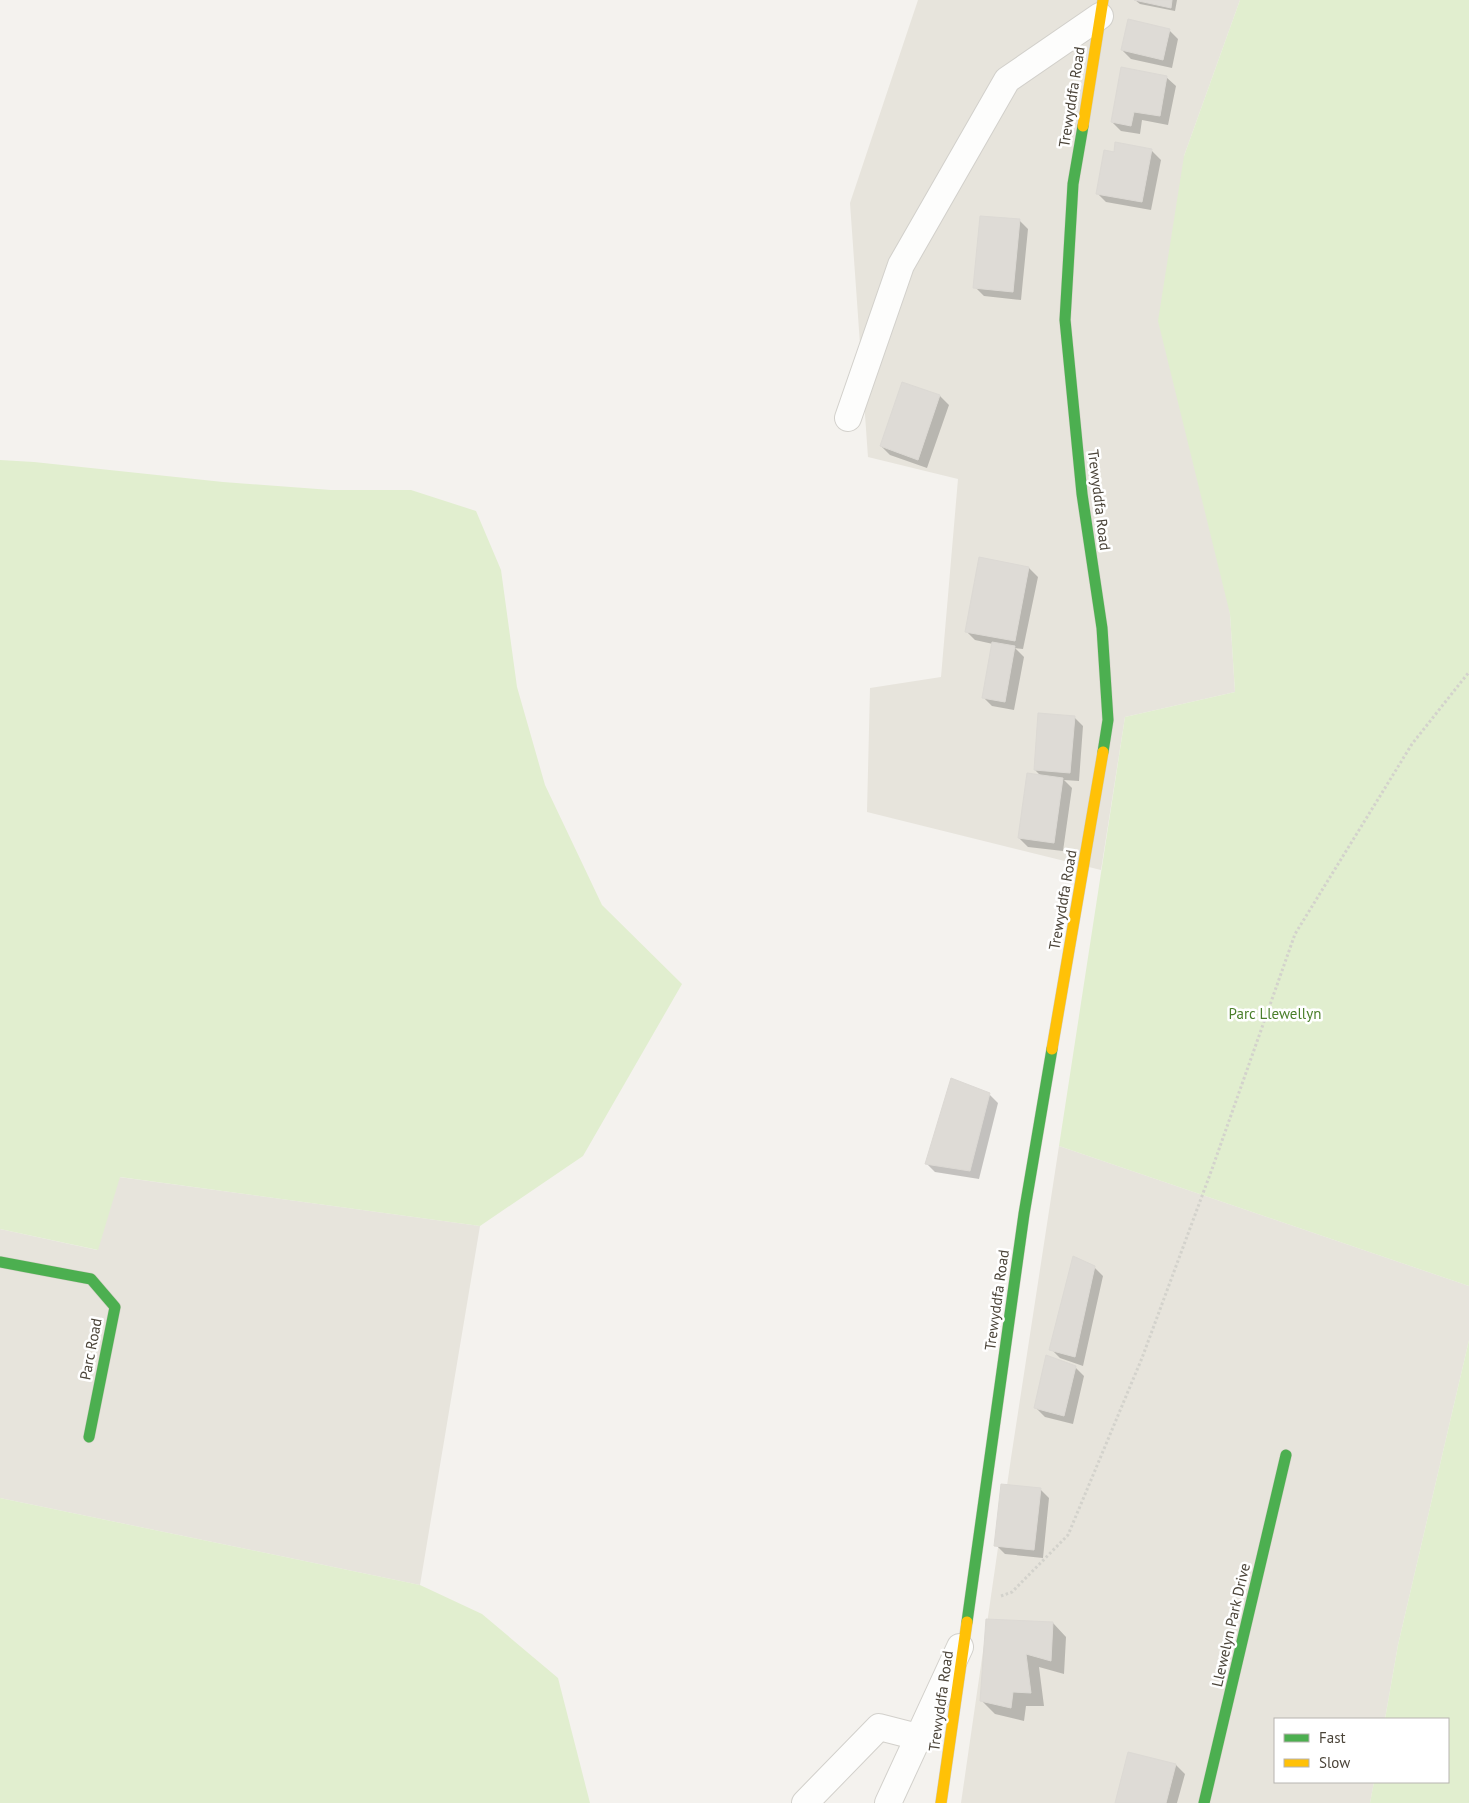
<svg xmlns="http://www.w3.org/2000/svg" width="1469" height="1803" font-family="'PT Sans',sans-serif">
<rect width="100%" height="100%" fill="#f4f2ee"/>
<path fill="#e7e4dc" d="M918,0H1240L1184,156L1230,614L1235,692L1125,717L1101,870L867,812L870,688L941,677L958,479L868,457L850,203Z
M1059,1146L1469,1286V1340L1398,1645L1385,1719H1275V1782H1374L1370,1803H961L1011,1458Z
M119,1177L480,1226L420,1585L0,1498V1229L97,1250Z"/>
<path fill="#e1eecf" d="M1240,0H1469V1286L1059,1146L1125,717L1235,692L1230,614L1158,321L1184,156Z
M0,460L34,462L223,482L331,490H411L476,511L501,570L517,687L545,785L602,905L682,984L583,1156L480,1226L120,1177L98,1250L0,1229Z
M1469,1340V1803H1370L1374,1782H1448V1719H1385L1398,1645Z
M0,1498L420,1585L482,1614L558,1678L590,1803H0Z"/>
<path fill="#0003" d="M1135,0H1177L1175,11L1140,4Z
M1169,30L1178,39L1172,68L1131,59L1122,50Z
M1166,77L1176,86L1168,125L1142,120L1140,134L1121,131L1112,122Z
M1152,151L1161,160L1151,210L1106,202L1097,193L1115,154Z
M1019,220L1028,229L1021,300L984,296L975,287Z
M940,396L949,405L927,468L890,455L881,446Z
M1029,568L1038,577L1023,649L1015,648L1024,657L1014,710L992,706L983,697L993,644L975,640L966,631Z
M1074,717L1083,726L1079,781L1064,780L1072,788L1063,851L1028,847L1019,838L1041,776L1035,770Z
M989,1094L998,1103L979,1179L935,1172L926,1163Z
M1094,1267L1103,1276L1083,1366L1060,1358L1051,1349Z
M1075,1367L1084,1376L1073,1424L1045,1417L1036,1408Z
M1040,1489L1049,1498L1043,1558L1005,1554L996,1545Z
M1053,1623L1066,1637L1064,1674L1039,1667L1044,1706H1026L1024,1721L995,1714L981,1700Z
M1129,1753L1176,1765L1185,1774L1177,1803H1116Z"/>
<path fill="#dedbd6" stroke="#dcd9d4" d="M1134,0H1172L1171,8Z
M1128,19L1170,29L1163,60L1121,50Z
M1121,67L1167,76L1160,116L1134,112L1131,126L1111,122Z
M1115,142L1152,149L1142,202L1096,194L1104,150L1114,152Z
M980,216L1020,219L1013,292L973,288Z
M902,382L940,395L918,460L880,446Z
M979,557L1029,567L1015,641L965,632Z
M992,642L1015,646L1005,702L982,698Z
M1038,713L1075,716L1070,773L1034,770Z
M1027,773L1063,778L1054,843L1018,838Z
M951,1078L990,1093L970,1171L925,1164Z
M1073,1256L1095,1266L1075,1357L1049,1350Z
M1046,1355L1076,1366L1064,1416L1034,1408Z
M1001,1484L1041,1488L1034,1550L994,1546Z
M986,1619L1053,1622L1051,1661L1026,1654L1031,1693L1013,1692L1011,1708L980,1701Z
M1128,1752L1176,1764L1166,1803H1115Z"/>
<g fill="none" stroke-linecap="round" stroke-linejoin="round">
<g stroke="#d2d0cb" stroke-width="28">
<path id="street" d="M848,418L901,265L1007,80L1100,16
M805,1803L879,1727L918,1737
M888,1803L960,1647"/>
</g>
<g stroke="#d3cfc5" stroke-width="12">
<path id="fast" d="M1083,126L1073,184L1065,320L1082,494L1102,628L1108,720L1103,752
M0,1262L91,1279L115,1307L89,1437
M967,1622L1024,1214L1052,1049
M1204,1803L1286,1455"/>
</g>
<g stroke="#d3cfc5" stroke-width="12">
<path id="slow" d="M1083,126L1103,0
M1052,1049L1103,752
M941,1803L967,1622"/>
</g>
<path stroke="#d3d2cc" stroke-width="3" stroke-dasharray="2.5 2.5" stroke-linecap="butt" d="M1001,1596L1012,1592L1068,1535L1142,1358L1212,1169L1295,934L1412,744L1469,672"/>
<use href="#street" stroke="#fdfdfc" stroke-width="26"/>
<use href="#fast" stroke="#4caf50" stroke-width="11"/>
<use href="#slow" stroke="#ffc107" stroke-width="11"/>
</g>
<g text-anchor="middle" stroke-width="5" stroke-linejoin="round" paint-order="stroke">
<g font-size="15" fill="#4b4439" stroke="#fff">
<text transform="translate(1072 97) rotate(-81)" y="5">Trewyddfa Road</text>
<text transform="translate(1099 500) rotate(83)" y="5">Trewyddfa Road</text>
<text transform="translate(1063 900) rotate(-80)" y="5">Trewyddfa Road</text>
<text transform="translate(997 1300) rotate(-82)" y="5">Trewyddfa Road</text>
<text transform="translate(91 1349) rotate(-79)" y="5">Parc Road</text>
<text transform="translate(1231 1625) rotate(-77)" y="5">Llewelyn Park Drive</text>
<text transform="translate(941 1701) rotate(-82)" y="5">Trewyddfa Road</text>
</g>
<g font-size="15" fill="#4a7f2a" stroke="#fff">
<text x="1275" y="1019">Parc Llewellyn</text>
</g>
</g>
<rect x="1274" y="1718" width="175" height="65" fill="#ffffff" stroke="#b7b4b0"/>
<rect x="1284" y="1734" width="25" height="8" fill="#4caf50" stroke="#b7b4b0"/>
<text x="1319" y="1743" font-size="15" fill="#4b4439">Fast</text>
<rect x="1284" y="1759" width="25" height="8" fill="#ffc107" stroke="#b7b4b0"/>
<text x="1319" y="1768" font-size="15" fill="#4b4439">Slow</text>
</svg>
